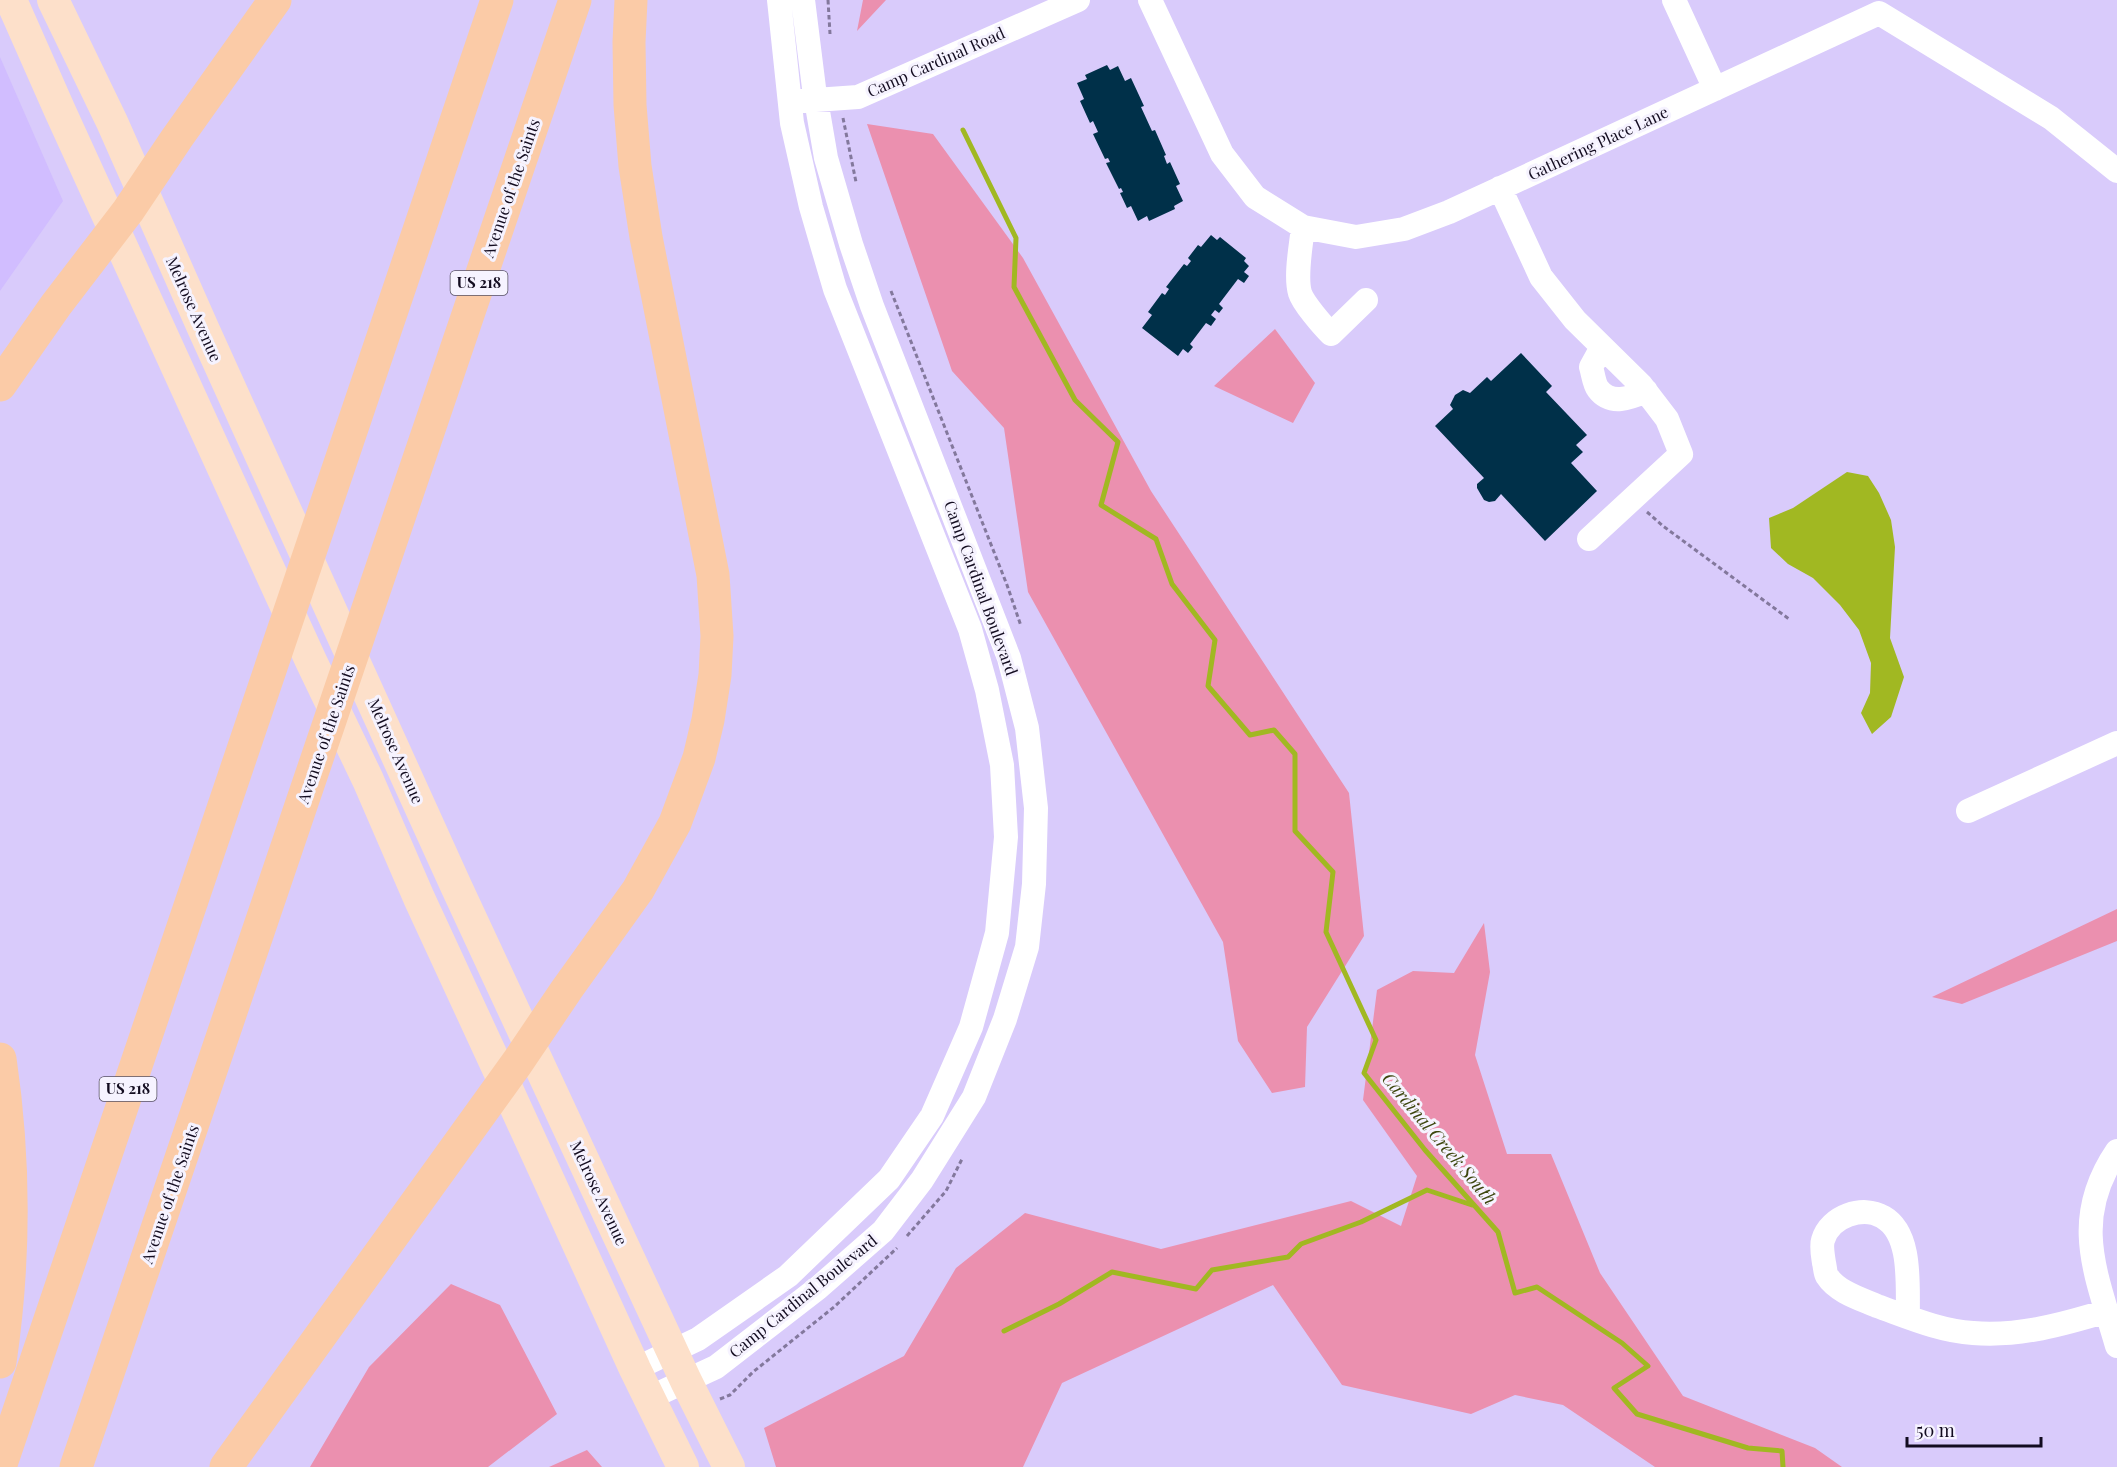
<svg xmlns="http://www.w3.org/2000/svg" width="2117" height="1467" font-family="'Playfair Display',serif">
<rect width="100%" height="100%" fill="#d9cbfb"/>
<path fill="#d1bdff" d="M0,57L63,201L0,291Z"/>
<path fill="#eb90af" d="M863,0H886L857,31Z
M867,124L933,134L1023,258L1151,491L1349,793L1364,936L1307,1027L1305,1087L1272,1093L1238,1041L1223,942L1028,592L1004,428L952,371Z
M1275,329L1315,383L1293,423L1214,386Z
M2117,909V941L1962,1004L1932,997Z
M1484,923L1490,972L1475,1055L1507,1154H1551L1600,1273L1683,1396L1815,1448L1842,1467H1655L1563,1405L1515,1395L1471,1414L1342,1385L1273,1285L1062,1383L1023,1467H776L764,1428L904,1356L956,1268L1025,1213L1161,1249L1351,1201L1401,1226L1417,1176L1363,1100L1377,990L1413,971L1454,973Z
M451,1284L500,1305L557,1414L488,1467H310L369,1367Z
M587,1450L602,1467H549Z"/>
<path fill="#a1b822" d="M1847,472L1868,476L1879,493L1891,520L1895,547L1890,638L1904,677L1891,717L1872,734L1861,713L1870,693L1871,663L1859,630L1840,605L1813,578L1788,564L1771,548L1769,518L1793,508Z"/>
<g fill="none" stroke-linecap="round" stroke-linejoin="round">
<path stroke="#a1b822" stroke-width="5" d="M963,130L1016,238L1014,287L1075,400L1118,442L1101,505L1156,539L1172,584L1215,640L1208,686L1250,735L1274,730L1295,754V831L1333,872L1326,932L1376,1040L1364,1073L1425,1150L1498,1232L1515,1293L1537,1287L1622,1343L1648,1366L1614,1388L1637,1414L1748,1448L1782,1451L1783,1467
M1004,1331L1059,1304L1112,1272L1196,1289L1212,1270L1288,1257L1301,1244L1361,1222L1427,1190L1472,1205"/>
</g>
<path fill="#003049" d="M1107,65L1110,70L1118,66L1125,81L1131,78L1144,106L1141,107L1152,131L1155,130L1166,155L1164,156L1167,164L1170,162L1180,184L1176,186L1183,201L1174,206L1175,209L1149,221L1147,216L1138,221L1131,206L1127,208L1120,193L1123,192L1121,188L1119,189L1106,163L1110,162L1108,158L1105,159L1093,134L1098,132L1093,121L1090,123L1080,101L1084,99L1077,83L1087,79L1085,75Z
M1211,235L1217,240L1220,237L1246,258L1244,261L1249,266L1244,272L1249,276L1244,283L1238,279L1219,304L1223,308L1219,313L1215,310L1211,315L1216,319L1211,326L1206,323L1190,344L1193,347L1188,353L1183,349L1178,356L1142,328L1152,315L1148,312L1162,293L1165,295L1169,289L1166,287L1184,264L1187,266L1191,261L1188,258L1198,245L1201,247Z
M1521,353L1552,386L1546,392L1587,435L1576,445L1583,452L1571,463L1597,491L1545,541L1501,494L1495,501L1489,502L1484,500L1477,488V484L1484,478L1435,426L1453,409L1450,405L1455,395L1463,390L1470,393L1487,377L1491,381Z"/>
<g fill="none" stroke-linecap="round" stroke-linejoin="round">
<path stroke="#83789c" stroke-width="3" stroke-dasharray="4.5 3" stroke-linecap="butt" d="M828,0L830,34
M843,118L856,182
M891,291L1007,585L1021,626
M1647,512L1663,526L1789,619
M907,1236L946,1191L962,1159
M720,1399L730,1395L753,1372L834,1307L897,1248"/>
<path stroke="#fff" stroke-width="24" d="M1150,0L1222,154L1255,197L1303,227L1356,237L1404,229L1449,212L1879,13L2051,118L2117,171
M1674,0L1715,89
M801,101L858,97L1078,0
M1500,188L1541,277L1575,320L1641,385L1667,419L1681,454L1589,539
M1303,227C1301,246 1295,276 1300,293C1303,303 1323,326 1331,334L1366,300
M1602,347L1591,367C1593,373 1594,384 1598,389C1611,406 1630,398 1646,391
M1968,811L2117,743
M2117,1151C2070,1220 2096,1273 2117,1346
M1908,1317C1907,1287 1913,1234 1883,1217C1863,1205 1830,1216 1823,1240C1821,1246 1823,1256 1824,1263C1825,1266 1825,1273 1827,1276C1837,1292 1861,1299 1877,1306C1908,1317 1940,1331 1973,1333C2019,1337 2064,1324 2107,1311
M635,1369L698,1339L788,1276L889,1179L932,1116L971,1027L997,933L1006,837L1002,765L987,690L970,629L835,289L811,207L792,123L779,0
M649,1398L716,1367L818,1288L883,1231L922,1180L974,1097L1005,1019L1027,947L1034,884L1036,808L1027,728L1009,658L872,306L851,244L826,158L814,88L803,0"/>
<path stroke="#fde0ca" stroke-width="32" d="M11,0L60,111L311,661L368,780L419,898L504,1082L635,1369L683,1467
M53,0L112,122L203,328L456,886L686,1381L729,1467"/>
<path stroke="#fbcba7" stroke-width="33" d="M0,385L56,305L128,211L177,138L275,0
M0,1059C15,1160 15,1260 0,1362
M0,1467L497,0
M76,1467L575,0
M226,1467L517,1063L567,989L638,890L675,823L699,758L708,720L715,675L717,636L713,575L646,237L635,166L630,105L629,42L631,0"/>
</g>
<g text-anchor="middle" stroke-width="6" stroke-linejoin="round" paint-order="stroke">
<g fill="#f6f3ff" stroke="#575163" stroke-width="1.5">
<rect x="450.5" y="271" width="57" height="24" rx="4.5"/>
<rect x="99.5" y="1077" width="57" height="24" rx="4.5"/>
</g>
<g font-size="15" font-weight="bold" fill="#130c20">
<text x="479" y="288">US 218</text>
<text x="128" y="1094">US 218</text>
</g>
<g font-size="16" fill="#130c20" stroke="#f6f3ff">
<text transform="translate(936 62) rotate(-24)" y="6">Camp Cardinal Road</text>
<text transform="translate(1598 143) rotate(-25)" y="6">Gathering Place Lane</text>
<text transform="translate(511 188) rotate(-71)" y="6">Avenue of the Saints</text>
<text transform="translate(194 309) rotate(66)" y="6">Melrose Avenue</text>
<text transform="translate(981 588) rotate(70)" y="6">Camp Cardinal Boulevard</text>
<text transform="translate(326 734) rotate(-71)" y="6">Avenue of the Saints</text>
<text transform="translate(396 751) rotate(66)" y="6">Melrose Avenue</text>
<text transform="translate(599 1193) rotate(65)" y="6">Melrose Avenue</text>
<text transform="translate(170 1194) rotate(-71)" y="6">Avenue of the Saints</text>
<text transform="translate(803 1296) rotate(-39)" y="6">Camp Cardinal Boulevard</text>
</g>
<g font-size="18" font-style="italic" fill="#3d460e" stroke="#f6f3ff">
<text transform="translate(1439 1139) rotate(50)" y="6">Cardinal Creek South</text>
</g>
</g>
<path d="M1907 1437v9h134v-9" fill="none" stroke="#130c20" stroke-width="3"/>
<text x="1916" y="1437" font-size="18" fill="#130c20" stroke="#f6f3ff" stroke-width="4.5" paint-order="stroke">50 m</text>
</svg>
